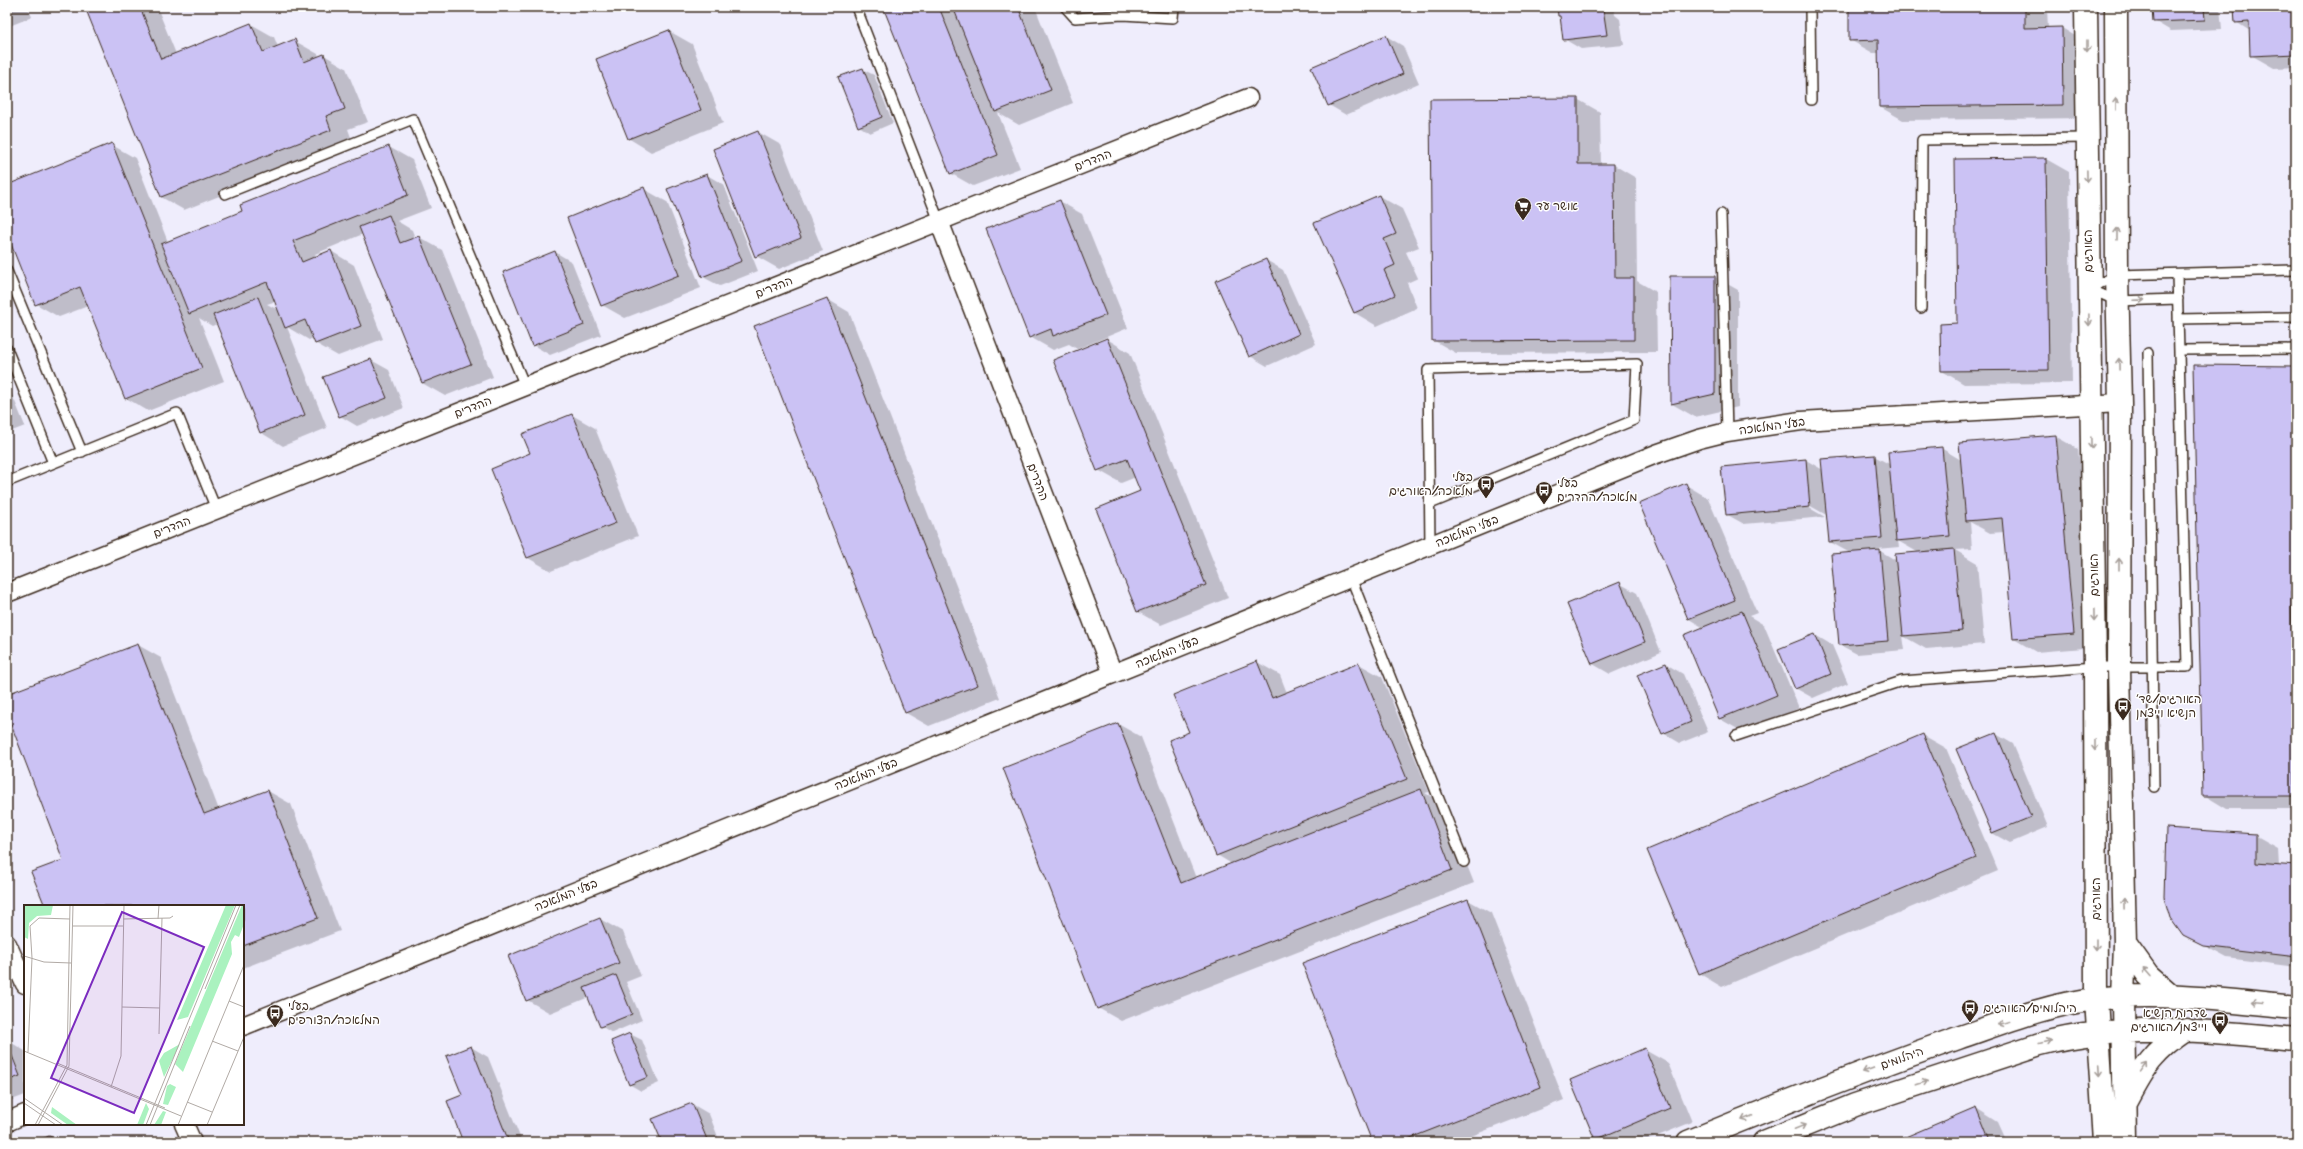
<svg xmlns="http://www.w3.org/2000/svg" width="2303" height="1149" font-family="Sriracha,'Playpen Sans Hebrew',sans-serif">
<rect width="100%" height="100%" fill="#fff"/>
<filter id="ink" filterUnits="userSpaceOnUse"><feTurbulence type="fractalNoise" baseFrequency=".025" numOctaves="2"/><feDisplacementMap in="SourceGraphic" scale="8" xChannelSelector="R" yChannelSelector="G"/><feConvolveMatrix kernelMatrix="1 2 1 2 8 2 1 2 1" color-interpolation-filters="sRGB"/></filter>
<g filter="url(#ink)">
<path fill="#efedfc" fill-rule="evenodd" d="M7,7H2296V1142H7ZM25,906H243V1124H25Z"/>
<path fill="#0003" fill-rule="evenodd" d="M7,7H28L32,17L7,27Z
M86,7H157L176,54L251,24L274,37L278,47L295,41L318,54L319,57L324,55L346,68L368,122L348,129L353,143L184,210L161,197Z
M884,7H1035L1073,103L1019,125L998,113L1020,168L973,186L950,173Z
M1558,7H1614L1615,15L1620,19L1624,45L1581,49L1564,39Z
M1850,7H2047L2048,29L2062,28L2085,42L2086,118L1903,120L1880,107L1879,53H1873L1850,40Z
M2153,7H2220L2222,29L2171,31L2154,21Z
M2235,7H2296V67L2274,68L2251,55L2250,31L2236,22Z
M669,31L692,44L723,123L651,152L628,138Z
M1386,36L1403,46L1419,83L1346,115L1329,105Z
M862,69L874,75L893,123L870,133L859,126Z
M1577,99L1600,112L1601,165H1614L1636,178L1637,281L1656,292L1657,352L1456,353L1433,340Z
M758,132L781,145L823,251L779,269L756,256Z
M112,145L135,158L168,242L244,212L389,147L412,160L431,208L397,221L412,230L415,238L419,237L442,250L493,377L445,396L422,383L363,234L315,254L317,257L331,251L354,265L383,339L338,356L315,343L313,338L309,340L287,327L327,428L283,446L260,432L217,324L212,326L199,318L224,381L148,411L126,398L88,306L59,317L36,304L7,232V186ZM276,301L280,311L267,304Z
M2046,159L2069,172L2072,383L1964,384L1942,371L1958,324L1956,160Z
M707,175L724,185L758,271L720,286L703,277Z
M644,189L667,202L701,288L625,318L602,305Z
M1379,196L1402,209L1419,247L1406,252L1418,278L1407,283L1417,308L1377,326L1355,313Z
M1059,201L1082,214L1128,328L1077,349L1069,344L1053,350L1030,337Z
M555,252L572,262L601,335L550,355L533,345Z
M1266,260L1283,270L1316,344L1267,366L1250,356Z
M1671,277H1715L1738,290V407L1695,417L1672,404Z
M827,299L849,312L1000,698L929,726L906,713L755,327Z
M1107,339L1130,353L1228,598L1161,625L1138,612L1097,509L1142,491L1136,477L1121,483L1098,470Z
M371,360L389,370L404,408L357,426L340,416L325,378Z
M2296,366V809H2227L2204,795Z
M7,382L25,426L7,433Z
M572,415L595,428L638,536L551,571L528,558L531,454Z
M2055,436L2078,449L2096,647L2036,652L2014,639L2004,532L1990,533L1970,522L1972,549L1955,550L1977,563L1984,644L1926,649L1903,636L1905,650L1857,654L1840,645L1850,553L1830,542L1828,516L1807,504L1806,506L1825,517L1744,524L1726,514L1806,460L1823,470L1874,456L1891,465L1941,448L1961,460ZM1898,541L1919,553L1897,561L1877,549L1899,547Z
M1686,485L1708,498L1757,613L1749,616L1764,625L1799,708L1743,732L1720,719L1704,628L1689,619Z
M1619,583L1637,593L1661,652L1610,674L1593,664L1568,604Z
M1815,635L1832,645L1848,683L1813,698L1795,688Z
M138,645L161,658L219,810L268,791L291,804L340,931L243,968V906H46L64,860L7,712V695Z
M1257,662L1280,675L1287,693L1359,664L1382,677L1429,792L1425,793L1443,804L1474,883L1121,1021L1098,1008L1118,724L1141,737L1196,878L1232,864L1217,855L1190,733Z
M1666,664L1683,674L1708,732L1680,743L1663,733Z
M1996,734L2013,744L2048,827L2010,843L1992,833Z
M1923,735L1946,748L1998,871L1722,987L1700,974Z
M2255,835L2278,848L2279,866L2296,867V967L2227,958L2184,935Z
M1468,900L1491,913L1564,1100L1456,1142H1373Z
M600,919L623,932L641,976L626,982L642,1020L612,1033L601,1026L589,997L550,1013L527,1000Z
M630,1034L642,1040L659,1083L641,1091L629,1084L612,1041Z
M7,1040L25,1051V1095L7,1102Z
M471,1047L488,1057L522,1142H464L463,1096Z
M1645,1050L1668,1063L1692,1122L1643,1142H1601L1596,1139Z
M692,1104L709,1114L720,1142H663Z
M1976,1108L1998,1122L2007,1142H1906Z"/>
<path fill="#cbc2f4" stroke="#3b2a1e" d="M85,7H140L161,59L251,23L263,52L295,39L304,62L324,54L345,109L326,116L331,130L161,197Z
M883,7H939L998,155L950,174Z
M953,7H1018L1051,90L995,112Z
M1557,7L1603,8L1607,35L1563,40L1560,16H1558Z
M1849,7H2025V28L2062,27L2063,105L1879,107L1878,40L1849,41Z
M2152,7H2204L2205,20L2153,22Z
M2234,7H2296V54L2250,56L2249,22L2235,23Z
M669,30L701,110L628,139L596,59Z
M1386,35L1403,74L1328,106L1311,67Z
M863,68L882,117L858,127L838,77Z
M1578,98V164H1614L1615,278H1634V340L1432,341L1430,99Z
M758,131L801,238L755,257L713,149Z
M112,143L202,368L125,399L80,287L35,305L7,234V185Z
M389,146L408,195L293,241L302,262L331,250L361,326L315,344L305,320L285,328L267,282L189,314L161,244L242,211L240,205Z
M2046,158L2049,370L1941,371L1940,324L1957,323L1955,159Z
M707,174L742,261L702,277L667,189Z
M644,187L679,275L601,306L567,218Z
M1379,195L1396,234L1384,239L1395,265L1384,270L1395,295L1354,313L1314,223Z
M1060,200L1106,315L1053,336L1051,329L1029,338L986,229Z
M389,215L400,243L419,236L471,364L422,383L359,227Z
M555,251L584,325L532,346L503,272Z
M1266,259L1299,334L1249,357L1215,281Z
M1670,276H1715V394L1671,404Z
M258,297L305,415L260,433L213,315Z
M827,298L978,685L905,713L754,326Z
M1107,338L1206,585L1137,612L1096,509L1140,491L1127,459L1097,471L1053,360Z
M371,359L387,398L339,417L323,377Z
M2193,365L2296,366V591H2291L2295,796H2203Z
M572,414L616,523L527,558L491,469L530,453L522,434Z
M2056,435L2074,634L2013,639L2002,518L1966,521L1959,443Z
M1942,447L1950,536L1896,541L1888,452Z
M1875,455L1882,538L1829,542L1821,459Z
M1806,459L1810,507L1726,515L1721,467Z
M1686,483L1735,600L1688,619L1639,503Z
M1954,549L1962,631L1903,636L1895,554Z
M1880,550L1888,641L1839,645L1831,554Z
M1620,582L1645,642L1592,664L1567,604Z
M1742,611L1777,695L1719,719L1684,635Z
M1815,634L1831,674L1795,689L1778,649Z
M138,644L204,814L268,790L318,918L243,946V906H45L31,872L63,860L7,714V694Z
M1257,661L1272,698L1359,663L1407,779L1216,856L1169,740L1189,732L1173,695Z
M1666,663L1691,722L1662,734L1637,675Z
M1118,723L1181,883L1421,789L1452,870L1097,1009L1003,768Z
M1996,733L2031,817L1992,833L1956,749Z
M1923,734L1976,858L1699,974L1647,850Z
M2166,828L2256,834V863L2296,866V957L2203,946L2183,936L2170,918L2164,897Z
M1468,899L1541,1087L1400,1142H1372L1302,963Z
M600,918L619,963L526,1001L508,956Z
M616,975L632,1014L600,1027L584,988Z
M630,1033L648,1077L629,1085L611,1041Z
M7,1043L20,1076L7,1081Z
M471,1046L509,1142H463L447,1101L462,1095L446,1056Z
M1645,1048L1670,1108L1595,1140L1570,1080Z
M692,1103L708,1142H662L652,1119Z
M1976,1107L1990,1142H1905L1903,1138Z
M49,1136L63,1142H35Z"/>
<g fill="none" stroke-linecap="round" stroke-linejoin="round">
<g stroke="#3b2a1e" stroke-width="12">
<path id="lane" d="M856,7L939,221
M1065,7L1075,18L1123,15L1173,18L1174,7
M1810,7L1811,100
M225,194L413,119L525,386
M1721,214L1727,432
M7,271L82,452
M2090,288L2117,275L2296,270
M2090,289L2117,301L2178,299
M1921,308L1922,140L2087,138
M2178,319L2296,317
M7,349L53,463
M2179,350L2296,349
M2148,353L2154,787
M7,482L177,413L216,509
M1430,504L1634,420L1637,364L1428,370L1430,546
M1351,578L1464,862
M1736,736L1902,681L2095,667H2187L2177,274"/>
</g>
<g stroke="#3b2a1e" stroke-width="21">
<path id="street" d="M939,221L1113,674
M7,593L1248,98
M7,944L25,984
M243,1026L1656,454L1699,439L1727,432L1801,421L2120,403
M7,1122L25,1114
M184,1124L192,1142"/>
</g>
<g stroke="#3b2a1e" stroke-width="25">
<path id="secondary" d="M2086,7L2095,667L2096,999L2105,1142
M2116,7L2117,275L2120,403L2119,667L2125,943L2123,998L2125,1142
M2125,943L2148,975L2173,997
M2126,1100C2144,1066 2153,1051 2186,1029
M1688,1142C1777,1105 1867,1070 1958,1038C2002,1023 2049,1004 2096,999C2162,991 2230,1001 2296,1007
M1764,1142L1855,1105L2040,1044C2127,1021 2208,1031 2296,1039"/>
</g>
<use href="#lane" stroke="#fff" stroke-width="9"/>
<use href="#street" stroke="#fff" stroke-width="18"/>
<use href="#secondary" stroke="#fff" stroke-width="22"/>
</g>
<defs><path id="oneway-shaft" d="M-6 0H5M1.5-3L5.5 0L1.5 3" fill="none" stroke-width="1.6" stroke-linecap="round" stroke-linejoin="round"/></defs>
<g stroke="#a79f9a">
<use href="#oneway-shaft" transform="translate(2087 46) rotate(90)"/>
<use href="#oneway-shaft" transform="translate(2116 104) rotate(-90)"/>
<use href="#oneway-shaft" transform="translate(2087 176) rotate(89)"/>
<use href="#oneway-shaft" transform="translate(2117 234) rotate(-90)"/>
<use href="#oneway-shaft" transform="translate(2139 300) rotate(-2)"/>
<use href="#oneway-shaft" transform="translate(2089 320) rotate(89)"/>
<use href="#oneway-shaft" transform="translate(2119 364) rotate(-91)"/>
<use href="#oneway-shaft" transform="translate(2091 443) rotate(89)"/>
<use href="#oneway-shaft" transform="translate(2119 564) rotate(-90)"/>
<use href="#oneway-shaft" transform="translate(2094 615) rotate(89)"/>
<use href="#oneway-shaft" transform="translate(2095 745) rotate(90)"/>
<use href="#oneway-shaft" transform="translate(2124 904) rotate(-91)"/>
<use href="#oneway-shaft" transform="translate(2096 945) rotate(90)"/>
<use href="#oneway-shaft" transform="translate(2146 972) rotate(-131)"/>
<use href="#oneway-shaft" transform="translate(2257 1003) rotate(-175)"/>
<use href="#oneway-shaft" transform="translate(2004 1023) rotate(162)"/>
<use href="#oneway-shaft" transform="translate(2045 1042) rotate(-15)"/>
<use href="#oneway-shaft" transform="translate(2144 1067) rotate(-55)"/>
<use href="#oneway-shaft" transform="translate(1868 1070) rotate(160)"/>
<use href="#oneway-shaft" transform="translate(2099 1070) rotate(87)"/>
<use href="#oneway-shaft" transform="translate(1922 1083) rotate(-18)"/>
<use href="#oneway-shaft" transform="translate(1747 1118) rotate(158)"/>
<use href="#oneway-shaft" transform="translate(1800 1127) rotate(-22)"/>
</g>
</g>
<defs>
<g id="supermarket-pin" transform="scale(0.9)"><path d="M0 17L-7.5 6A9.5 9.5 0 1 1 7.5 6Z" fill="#3b2a1e" stroke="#fff"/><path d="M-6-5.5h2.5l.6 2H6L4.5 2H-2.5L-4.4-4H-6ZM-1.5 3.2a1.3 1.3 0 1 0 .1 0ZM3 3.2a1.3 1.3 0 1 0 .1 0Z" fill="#fff"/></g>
<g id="bus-pin" transform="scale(0.9)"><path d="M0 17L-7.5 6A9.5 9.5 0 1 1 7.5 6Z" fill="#3b2a1e" stroke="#fff"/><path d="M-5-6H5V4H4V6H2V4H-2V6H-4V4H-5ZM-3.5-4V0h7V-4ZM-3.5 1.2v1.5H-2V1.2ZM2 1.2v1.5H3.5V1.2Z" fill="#fff"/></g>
</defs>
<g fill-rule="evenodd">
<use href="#supermarket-pin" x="1523" y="206"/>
<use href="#bus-pin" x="1486" y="484"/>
<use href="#bus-pin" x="1544" y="490"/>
<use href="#bus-pin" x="2123" y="706"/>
<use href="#bus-pin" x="1970" y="1008"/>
<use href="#bus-pin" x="275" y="1013"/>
<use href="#bus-pin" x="2220" y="1020"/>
</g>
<g text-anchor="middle" stroke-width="3" stroke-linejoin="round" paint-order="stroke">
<g font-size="12" fill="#3b2a1e" stroke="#fff">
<text transform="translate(1093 160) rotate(-22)" y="4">ההדרים</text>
<text transform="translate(2088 251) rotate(-91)" y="4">האורגים</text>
<text transform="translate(774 287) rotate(-22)" y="4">ההדרים</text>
<text transform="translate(473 407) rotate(-22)" y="4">ההדרים</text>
<text transform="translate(1772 426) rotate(-8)" y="4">בעלי המלאכה</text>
<text transform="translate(1038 482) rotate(69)" y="4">ההדרים</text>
<text transform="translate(172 527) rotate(-22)" y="4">ההדרים</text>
<text transform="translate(1467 531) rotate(-22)" y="4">בעלי המלאכה</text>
<text transform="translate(2094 575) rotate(-91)" y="4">האורגים</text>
<text transform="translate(1167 652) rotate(-22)" y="4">בעלי המלאכה</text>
<text transform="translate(866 774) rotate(-22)" y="4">בעלי המלאכה</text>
<text transform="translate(566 895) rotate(-22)" y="4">בעלי המלאכה</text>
<text transform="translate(2096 899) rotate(-90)" y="4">האורגים</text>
<text transform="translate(1902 1058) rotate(-20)" y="4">היהלומים</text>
</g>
<g font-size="12" fill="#3b2a1e" stroke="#fff" text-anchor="start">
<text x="1536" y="210">אושר עד</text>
<text x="1473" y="481" text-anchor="end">בעלי<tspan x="1473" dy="14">מלאכה/האורגים</tspan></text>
<text x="1557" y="487">בעלי<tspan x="1557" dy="14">מלאכה/ההדרים</tspan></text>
<text x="2136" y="703">האורגים/שד׳<tspan x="2136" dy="14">הנשיא וייצמן</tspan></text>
<text x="288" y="1010">בעלי<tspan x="288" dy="14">המלאכה/הצורפים</tspan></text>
<text x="1983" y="1012">היהלומים/האורגים</text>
<text x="2207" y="1017" text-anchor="end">שדרות הנשיא<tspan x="2207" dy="14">וייצמן/האורגים</tspan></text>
</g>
</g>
<g transform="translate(24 905)">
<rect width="220" height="220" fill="#fff"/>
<path d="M0,0H29L27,10L13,11L5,18L4,34L0,32ZM202,0H211L164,112L153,115ZM218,0H220V19L215,32L211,30L207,37L208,49L159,167L151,159ZM156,139L140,172L135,156L140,148ZM146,179L152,182L144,200L139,199L143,181ZM122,198L125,204L119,220H113ZM28,202L53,220H44L27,208ZM139,206L142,207L137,220H130Z" fill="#aaf2bf"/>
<path fill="none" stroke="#b1aaa5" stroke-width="1" d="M99,14L146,13L149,11M134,14L135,0M48,21H99M0,51L20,57L47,58M181,84L216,0M205,96L220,102M98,102L136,103M135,129L138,13M188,136L214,146M0,146L157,211M4,147L8,53L6,21L15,13L46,14M33,158L141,203M87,182L97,151L100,0M0,193L39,220M163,197L188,207M0,198L32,220M11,220L43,160L46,0M14,220L45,161L49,0M122,220L212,0M126,220L166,121M154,220L220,60M183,220L220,132"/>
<path fill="#7b2cbf" fill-opacity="0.15" stroke="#7b2cbf" stroke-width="2" d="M98,7L180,42L110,208L27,173Z"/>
<rect width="220" height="220" fill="none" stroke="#3b2a1e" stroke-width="2"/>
</g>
<rect width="2303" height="1149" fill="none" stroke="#fff" stroke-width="24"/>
<rect x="12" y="12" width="2279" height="1125" fill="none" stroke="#3b2a1e" stroke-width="1.5" filter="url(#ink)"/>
</svg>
